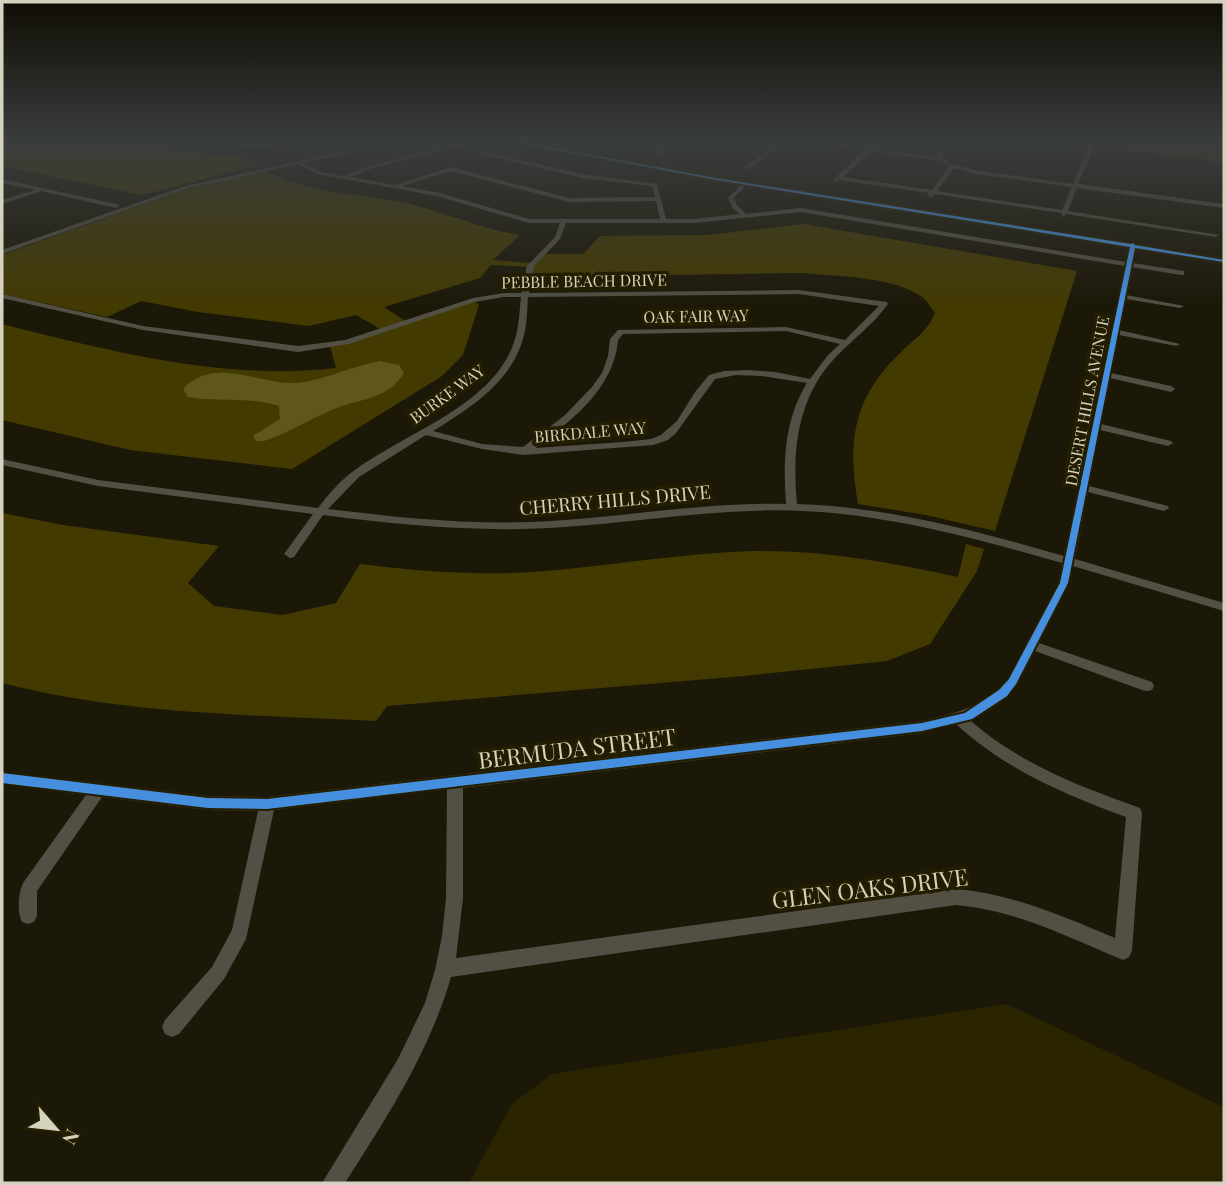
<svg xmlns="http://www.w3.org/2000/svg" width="1226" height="1185" font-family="'Playfair Display',serif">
<rect width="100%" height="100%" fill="#1c1808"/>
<path fill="#2b2401" d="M1007,1004L1224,1107V1183H469L512,1104L552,1074Z"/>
<path fill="#433a02" d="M2,141H135L217,156L251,158L259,165L142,195L2,166Z
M1051,141H1218L1224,142V162Z
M265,170C306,194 360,193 406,203C445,212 481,229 520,235L493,260L533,263L541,254H583L600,236L708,235L804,224L1077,271L995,531L926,515L858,504C847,442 853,398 900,353C913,340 928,331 935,313C931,308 927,300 921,296C890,276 840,277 804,273L528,277L530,267L491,265L480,278L384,307L407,322L473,300L479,305L463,355L442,376L292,469L130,450L2,420V324C110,351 224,381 336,368L330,346L382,330L356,315L309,326L198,312L141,301L107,317L2,294V255L181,191Z
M2,513L63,525L219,546L188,583L214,606L283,615L336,603L360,564C422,572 484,576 546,571C615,565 684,553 753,551C823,550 890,562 958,577L966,544L984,549L977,571L930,644L887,661L744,676L387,706L376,721C252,715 122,714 2,683Z"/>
<path fill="#5f561b" d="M380,361L399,365L404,373C388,400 360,398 334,409C310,419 289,433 264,441H256L253,436L280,419L279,406C250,396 218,403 188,397L183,389C214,355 259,385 297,383C326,380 351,366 380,361Z"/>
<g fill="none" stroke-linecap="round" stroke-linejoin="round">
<path fill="#524f44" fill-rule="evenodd" d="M204,141L257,145L306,141L257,149Z
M389,141H398L303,163L321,172L344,176L366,167L460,142L463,144L459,146L582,174L657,184L666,219H694L740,214L732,207L728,198L745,181L748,183L734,198L737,205L746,214L801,208L1126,262L1130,244L1133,242L1136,244L1133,263L1184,271V275H1181L1132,267L1126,295L1184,306L1180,308L1126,299L1119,330L1180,344L1176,346L1119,335L1111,373L1171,386L1175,389L1171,392L1110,378L1101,424L1171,441L1173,443L1168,446L1100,430L1089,486L1168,506L1169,508L1164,511L1088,492L1075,559L1224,603V611L1073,566L1070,583L1039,643L1152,682L1154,686L1152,690L1147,691L1142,690L1035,651C1016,689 1009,700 971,721C1020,764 1079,786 1140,808L1142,813L1132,951L1129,957L1123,960C1066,936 1018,911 956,905L451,977C429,1053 387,1117 345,1183H322L398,1059L425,1003L435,970L442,936L446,898L447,789L274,810L246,939L224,979L179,1034L172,1037L165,1034L162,1027L165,1020L212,967L232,930L258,811L208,810L102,797L37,891V916L34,922L28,924L22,922C17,912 18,894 23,883L86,795L2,784V772L208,796L267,797L922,721C958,713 983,707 1008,678L1058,583L1062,563C978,539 891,515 803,511C718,507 635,523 550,528C474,532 399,525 323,515L294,557L290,558L284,554L313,514L98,486L2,465V459L98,480L318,508C328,495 338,483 351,473C401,434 484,410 511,350C519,333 519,315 521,297H504L474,302L349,344L298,352L143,330L2,298V294L143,326L298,346L345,340L473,298L504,293H521L527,266L555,237L560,223H529L437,196L317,174L298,164L186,189L2,254V250L182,187ZM453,147L582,178L652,186L655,197L569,198L451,167L395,185L351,177L370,169ZM451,171L569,202L656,201L660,219H529L440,193L402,186ZM801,212L1125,266L1064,556C977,531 888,507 797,504C792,452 797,398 835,358C853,339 873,325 888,304L887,302L799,290L529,293L534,266L560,239L566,223H694ZM799,294L879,306L845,340L786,327L618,330L610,339L608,356L602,373L592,387L564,416L523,447L482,444L433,431C467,410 507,385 521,345C527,330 527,313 528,297ZM786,331L840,344L828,355L810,379L775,372L749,370L724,371L709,375L695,392L677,421L661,435L651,439L623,442L535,448C572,420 614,389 618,340L623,334ZM736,375L762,376L807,383C784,420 783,463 786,504C708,502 630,516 552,521C477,526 402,518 328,509L359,477L426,435L482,449L523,455L653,445L668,440L676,433L715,379ZM956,724C1006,770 1064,794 1126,817L1115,938C1063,916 1013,894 956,889L456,958L463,898V788L922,733Z
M666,141H671L658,155H654Z
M781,141H786L749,169H745V167Z
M810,141H822L938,158L936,156L948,141H953L942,156L952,164L975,170L1073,184L1088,146L1091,144L1094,146L1078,184L1224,204V208L1077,188L1068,211L1219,235L1216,237L1066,214L1063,217L1061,213L935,194L931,197L928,195L929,193L839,180L835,183L833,180L865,150ZM871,151L942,161L949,167L932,190L843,177ZM954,168L975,174L1072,187L1062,210L937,191Z
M2,179L116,204L119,206L116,208L41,191L2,204V200L35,190L2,183Z"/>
<path fill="#555244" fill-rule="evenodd" d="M506,141H522L716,177L1224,258V264L716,181Z"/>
<g stroke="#241e00" stroke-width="4">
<path id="cycleway" d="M508,141H516L716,178L1131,244L1133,243L1135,245L1224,260V262L1135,248L1068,583L1016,684L1007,696L972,719L922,731L267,809L208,808L2,783V773L208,798L267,799L922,723L965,713L999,690L1009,679L1060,583L1130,247L716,180Z"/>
</g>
<use href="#cycleway" fill="#468fdf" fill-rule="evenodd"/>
</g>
<linearGradient id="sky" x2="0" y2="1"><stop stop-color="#0f0d04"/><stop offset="0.46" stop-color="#3a3d3d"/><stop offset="1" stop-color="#3a3d3d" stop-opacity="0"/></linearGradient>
<rect width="1226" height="307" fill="url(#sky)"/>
<g text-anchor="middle" stroke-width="7" stroke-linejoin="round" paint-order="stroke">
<g font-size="16" fill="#d5d2c0" stroke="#241e00">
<text transform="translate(584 281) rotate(-1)" y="6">PEBBLE BEACH DRIVE</text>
<text transform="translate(696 316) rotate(-1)" y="6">OAK FAIR WAY</text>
<text transform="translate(447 394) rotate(-36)" y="6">BURKE WAY</text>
<text transform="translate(1087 401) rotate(-79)" y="6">DESERT HILLS AVENUE</text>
<text transform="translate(590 432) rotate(-5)" y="6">BIRKDALE WAY</text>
</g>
<g font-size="19" fill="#d5d2c0" stroke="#241e00">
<text transform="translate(615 500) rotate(-5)" y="7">CHERRY HILLS DRIVE</text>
</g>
<g font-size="23" fill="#d5d2c0" stroke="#241e00">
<text transform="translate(577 749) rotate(-7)" y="8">BERMUDA STREET</text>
<text transform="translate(870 889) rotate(-7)" y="8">GLEN OAKS DRIVE</text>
</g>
</g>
<rect width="1226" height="1185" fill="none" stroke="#d5d2c0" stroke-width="7"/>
<g transform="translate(56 1129) rotate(118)" stroke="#241e00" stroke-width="5" paint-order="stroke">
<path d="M0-5L12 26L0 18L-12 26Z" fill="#d5d2c0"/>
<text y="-10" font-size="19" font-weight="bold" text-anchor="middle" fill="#d5d2c0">N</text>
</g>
</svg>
